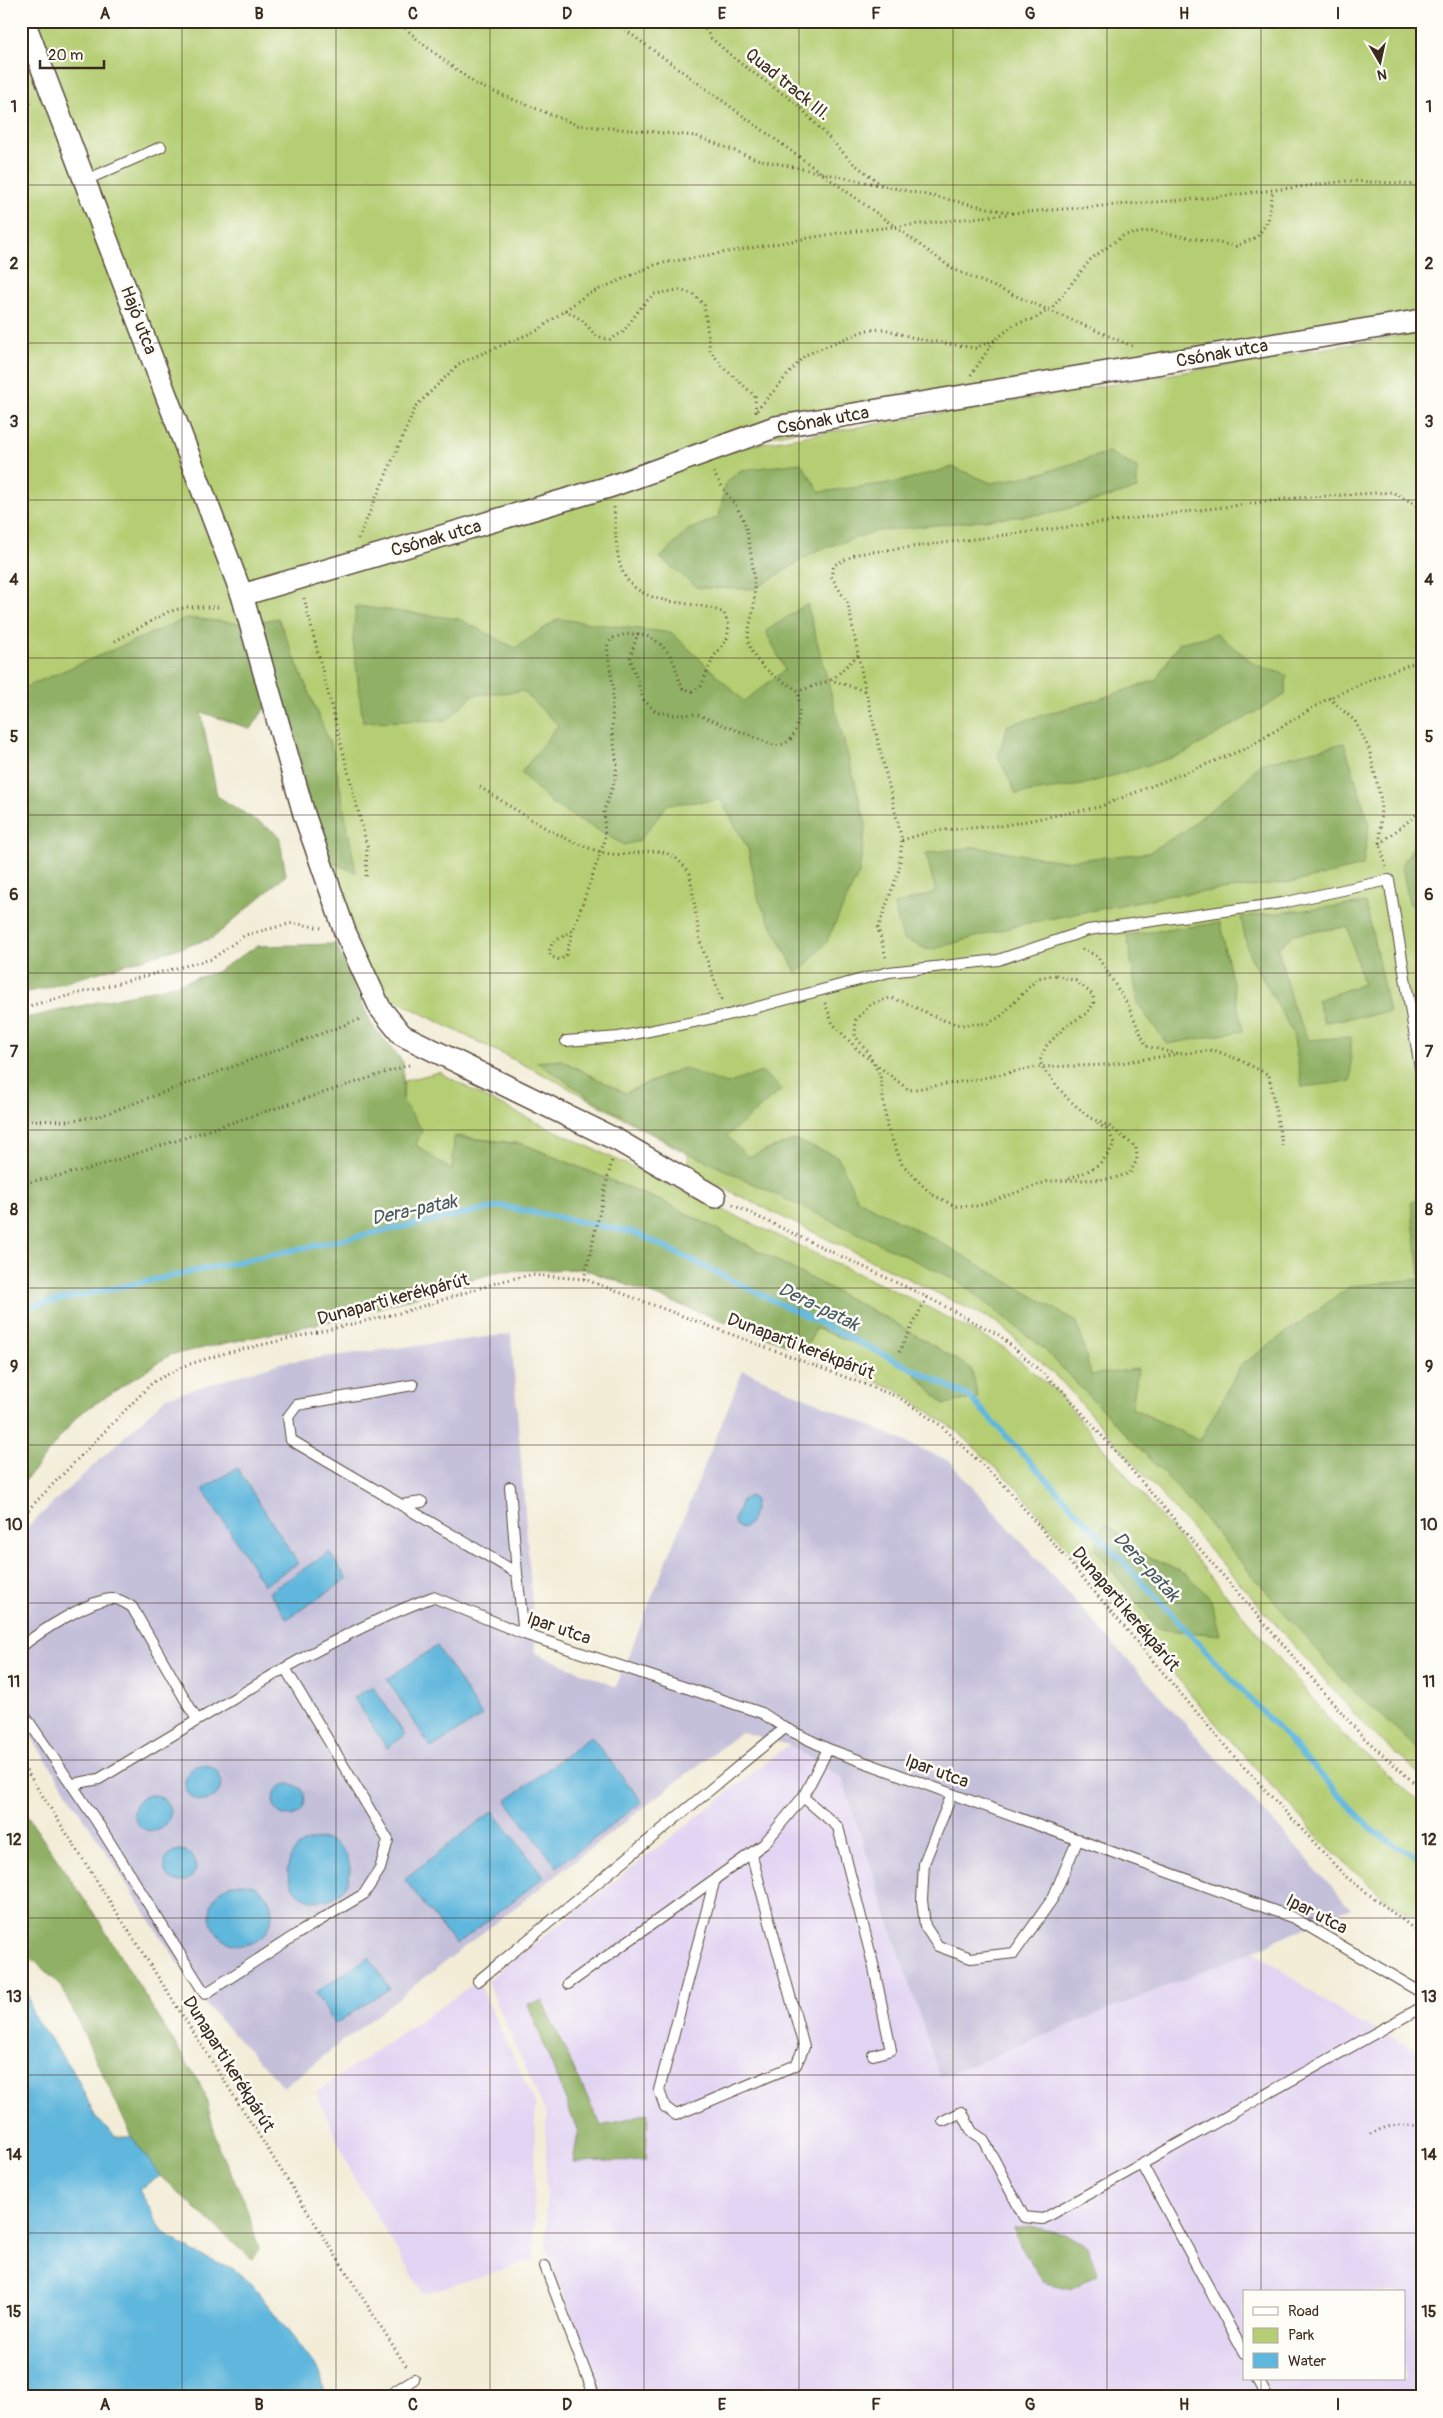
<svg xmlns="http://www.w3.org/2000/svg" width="1443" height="2418" font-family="Pangolin,sans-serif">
<rect width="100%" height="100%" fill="#fdfcf7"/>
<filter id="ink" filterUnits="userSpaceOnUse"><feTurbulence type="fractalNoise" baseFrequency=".02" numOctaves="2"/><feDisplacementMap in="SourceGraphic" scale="10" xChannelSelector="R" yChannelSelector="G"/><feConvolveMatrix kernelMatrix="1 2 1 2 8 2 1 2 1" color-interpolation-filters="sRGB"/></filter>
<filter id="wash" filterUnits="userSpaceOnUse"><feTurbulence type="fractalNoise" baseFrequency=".0096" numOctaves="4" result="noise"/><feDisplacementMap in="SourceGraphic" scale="20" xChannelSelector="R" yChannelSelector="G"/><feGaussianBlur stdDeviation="1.12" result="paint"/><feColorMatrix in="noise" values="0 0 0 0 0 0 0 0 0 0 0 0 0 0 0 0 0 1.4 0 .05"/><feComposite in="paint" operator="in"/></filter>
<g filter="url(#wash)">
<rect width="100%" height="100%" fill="#f3edd8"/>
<path fill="#e2d4f3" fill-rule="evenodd" d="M789,1745L842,1778L940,2078L1254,1951L1349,2018L1422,2050V2397H603L546,2250V2114L487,1981ZM1244,2292H1404V2379H1244Z
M478,1981L535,2102L534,2260L423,2294L353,2176L316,2092Z"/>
<path fill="#c5c0da" d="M511,1334L536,1653L616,1687L743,1370L949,1461L1351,1908L1254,1951L940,2078L842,1778L789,1745L741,1732L284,2087L204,2003L21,1721V1533L167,1397L284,1362Z"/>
<path fill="#b5ce73" stroke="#787c48" d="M21,21H1422V316L706,448L245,588L247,624L21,689Z
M1422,332V1777L1366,1727L1063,1383L998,1323L685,1169L689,1155L556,1081L375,990L310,812L249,598L752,445Z
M439,1072L490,1100L916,1301L1003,1347L1057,1392L1341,1733L1422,1804V1922L1384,1898L1324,1844L1217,1725L1016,1487L957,1431L896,1390L788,1345L808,1344L816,1328L905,1363L944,1404L892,1321L670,1205L523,1144L455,1136L452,1172L416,1145L403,1102L404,1081Z"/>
<path fill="#90b165" stroke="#666e42" d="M1109,452L1137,468V489L1052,513L877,531L818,550L755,589L698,588L660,558L688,530L719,517L726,482L741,470L801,463L820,492L898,482L953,467L991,483L1039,474Z
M807,604L866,824L859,873L826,943L797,974L759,901L748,849L721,800L668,804L639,841L624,845L552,804L521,773L558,725L523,691L473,695L448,720L363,722L353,640L356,606L459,619L515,648L558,619L672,633L744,701L785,670L766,631Z
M187,618L247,624L278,618L333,751L356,872L320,858L298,747L272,697L251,729L201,712L217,796L279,835L286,875L213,938L43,989L21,993V689Z
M1217,634L1256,665L1287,675L1285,695L1181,755L1082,785L1016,794L998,756L1008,725L1096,700L1156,680L1179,643Z
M1344,743L1369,823L1363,866L1294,882L1166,896L1023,924L929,950L903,939L894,905L936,892L926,853L975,847L1063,861L1148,853L1186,830L1244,782L1259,764Z
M1422,838V912L1409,903L1402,866L1415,844Z
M1366,903L1389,1012L1324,1022L1317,1000L1363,984L1348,927L1294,934L1278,948L1292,1004L1308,1040L1351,1037V1081L1302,1087L1293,1033L1248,952L1241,917Z
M1220,923L1243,1031L1167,1044L1138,1004L1127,935Z
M336,944L371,1024L403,1062V1102L422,1130L416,1145L452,1171L454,1137L523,1144L670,1205L892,1321L971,1368L978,1398L944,1404L905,1363L816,1328L808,1344L788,1345L584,1269L501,1271L345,1318L170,1355L78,1415L21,1486V1019L171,986L216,972L257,946Z
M561,1060L625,1093L683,1068L726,1084L762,1072L782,1089L727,1136L748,1157L794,1140L837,1156L858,1200L938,1241L1077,1322L1091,1375L1138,1369L1132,1408L1200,1441L1240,1366L1351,1286L1420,1279L1411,1202L1422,1200V1752L1347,1685L1172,1482L1043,1348L956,1280L689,1153L592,1099L537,1062Z
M1105,1522L1139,1552L1189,1576L1211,1600L1220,1635L1158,1629L1095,1549Z
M21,1807L97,1918L204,2091L219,2150L244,2200L259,2249L252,2259L160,2176L132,2137L62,1987L21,1948Z
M542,2001L601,2126L648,2113L646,2160L573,2162L578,2132L528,2004Z
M1030,2226L1064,2234L1087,2246L1098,2275L1072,2289L1043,2282L1021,2246L1013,2228Z"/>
<path fill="#60b7dd" stroke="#4e707e" d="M237,1468L298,1563L264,1585L203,1489Z
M750,1496L755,1500C756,1509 751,1527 742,1529L735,1525L734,1520L742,1500Z
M329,1552L347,1579L287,1619L269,1592Z
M437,1646L482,1716L431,1748L387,1679Z
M373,1686L405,1735L387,1748L354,1698Z
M591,1736L642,1802L557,1867L506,1801Z
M185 1783a18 18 0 1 1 36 0a18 18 0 1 1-36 0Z
M273 1800a16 16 0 1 1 32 0a16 16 0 1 1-32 0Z
M134 1813a18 18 0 1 1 36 0a18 18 0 1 1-36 0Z
M493,1811L544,1877L456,1945L404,1879Z
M288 1870a31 31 0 1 1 62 0a31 31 0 1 1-62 0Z
M164 1866a16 16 0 1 1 32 0a16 16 0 1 1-32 0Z
M210 1914a31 31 0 1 1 62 0a31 31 0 1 1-62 0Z
M369,1957L390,1988L335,2024L315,1993Z
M21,1969L33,2015L76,2076L96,2118L116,2137H132L160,2176L139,2190L163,2232L191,2251L234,2269L253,2286L320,2372L326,2397H21Z"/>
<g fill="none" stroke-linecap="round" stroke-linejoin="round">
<path stroke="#60b7dd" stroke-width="6" d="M21,1308L501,1206L636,1233L970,1397L1374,1832L1422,1860"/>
</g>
</g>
<g filter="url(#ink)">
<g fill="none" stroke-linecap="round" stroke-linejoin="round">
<g stroke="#57473a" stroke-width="12">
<path id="lane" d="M86,180L161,147
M566,1041L619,1037L728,1015L889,972L998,960L1088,930L1282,903L1389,880L1422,1080
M413,1385L297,1405L288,1417L291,1440L517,1573L524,1634
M510,1487L517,1573
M401,1505L422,1502
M21,1647C38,1633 93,1597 114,1599C120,1599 127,1604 132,1607L197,1720
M285,1668C333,1641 381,1616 433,1597L524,1634L762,1713L785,1728L828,1749L1294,1918L1422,1993
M21,1710L97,1822L205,1994L297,1934L364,1894L380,1869L388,1840L285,1668L99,1779L73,1784
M952,1794L924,1863L922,1900L925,1926L938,1946L971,1958L1014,1953L1053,1898L1078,1839
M803,1797L838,1827L874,1968L891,2050L873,2055
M715,1879L659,2090L665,2107L676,2115L796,2065L804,2047L751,1853
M478,1981L785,1728
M568,1984L764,1844L803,1797L828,1749
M943,2121L962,2112L972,2132L984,2140L1024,2217L1043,2219L1142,2164
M545,2266L595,2397
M1244,2353L1142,2164L1422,2007
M1258,2379L1267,2397
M386,2397L414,2379"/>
</g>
<g stroke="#57473a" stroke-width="24">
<path id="street" d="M24,21L242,595L304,814L345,932L380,1008L402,1035L617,1140L715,1197
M242,595L612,486L775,427L1422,320"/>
</g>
<path stroke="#57473a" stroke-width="3" stroke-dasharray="1 4" stroke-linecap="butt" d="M398,21L420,42L477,85L577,125L696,136L756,159L1012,213L1208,198L1347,181L1399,183L1422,186
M613,21L953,269L1132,346
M700,21L711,38L740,63L798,105L853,163L882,185
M21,106L32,102
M565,310L582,320L595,335L609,340L623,332L642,306L654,294L679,290L693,294L704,305L710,350L722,366L755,396L756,412
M971,375L995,340L1015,324L1036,318L1053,307L1091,259L1124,235L1152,231L1236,246L1257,237L1268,221L1273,190
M757,410L805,355L866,330L884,329L918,339L975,348L995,340
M714,472C722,492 741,506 746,528C751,553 756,578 754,604C753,619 744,633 751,649C758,669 782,680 799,691L831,680L865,691
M358,539L416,406L460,363L538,330L586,295L657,264L838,233L1009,214
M304,598L367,846L366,880
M638,633L630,658L643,699L656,712L676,715L696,714L776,746C779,745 785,744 787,742C801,733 799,705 799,691
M115,641L168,612L186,607H224
M832,680L858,655
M480,787C518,811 557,839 601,852C637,863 662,832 690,874L700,942L722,1000
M902,840L933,831L1006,825L1099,807L1247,748L1329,698
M1380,844L1422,810
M1386,867L1380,844L1381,800L1369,749L1355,721L1329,698L1381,675L1422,660
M573,930L566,955L560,960L552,957L549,952L552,943L573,930L605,840L604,810L615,780L617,764L612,731L613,686L607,647L611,639C636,628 658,635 672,659C677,668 678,680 683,689L692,691L701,686L714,656L727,640L729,626L724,613C709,606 692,605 675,602C611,593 618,558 614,506
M1082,949L1097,956L1128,1005L1146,1046L1178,1054L1214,1050L1242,1061L1269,1075L1283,1149
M886,957L878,928L899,870L902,840L864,684L848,604L831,576L834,565L857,554L1294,498L1392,492L1415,504L1422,515
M1056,975L1076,981L1093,995L1094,1003L1087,1013L1066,1026L1046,1046L1040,1061L1043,1069L1068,1099L1090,1118L1109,1126L1136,1147L1137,1160L1130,1173L1111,1179L1049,1181L978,1206H955L931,1194L902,1164L887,1127L880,1075L867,1051L855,1036L856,1020L871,1004L890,998L904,1002L940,1019L960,1025L988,1023L1000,1017L1038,978Z
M825,1003L833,1024L859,1051L909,1090L978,1079L1037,1067L1107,1065L1178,1054
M21,1008L212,959L245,935L293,923L322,928
M21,1120L66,1121L100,1116L363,1018
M1069,1178C1091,1171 1105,1164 1114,1143L1108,1130L1095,1122
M21,1184L89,1169L412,1064
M733,1205L927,1297L999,1335L1063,1391L1362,1736L1422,1790
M584,1279L612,1160
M899,1352L927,1297
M21,1517L153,1382L184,1366L222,1354L404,1312L502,1281L530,1275L584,1279L898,1397L940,1425L1004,1485L1232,1754L1345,1876L1422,1935
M21,1762L406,2366
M1370,2134C1388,2125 1403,2122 1422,2128"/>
<use href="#lane" stroke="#fff" stroke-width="10"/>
<use href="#street" stroke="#fff" stroke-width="21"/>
</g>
</g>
<path fill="none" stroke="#3b2a1e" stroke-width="1" stroke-opacity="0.55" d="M182,21V2397M336,21V2397M490,21V2397M644,21V2397M799,21V2397M953,21V2397M1107,21V2397M1261,21V2292M21,185H1422M21,343H1422M21,500H1422M21,658H1422M21,815H1422M21,973H1422M21,1130H1422M21,1288H1422M21,1445H1422M21,1603H1422M21,1760H1422M21,1918H1422M21,2075H1422M21,2233H1422M1261,2379V2397"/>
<g text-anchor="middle" stroke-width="5" stroke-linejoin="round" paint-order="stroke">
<g font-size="18" fill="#3b2a1e" stroke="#fdfcf7">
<text transform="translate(788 84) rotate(39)" y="6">Quad track III.</text>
<text transform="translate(139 320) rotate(69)" y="6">Hajó utca</text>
<text transform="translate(1222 353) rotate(-10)" y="6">Csónak utca</text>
<text transform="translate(823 420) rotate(-10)" y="6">Csónak utca</text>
<text transform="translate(436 538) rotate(-16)" y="6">Csónak utca</text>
<text transform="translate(393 1299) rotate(-15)" y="6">Dunaparti kerékpárút</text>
<text transform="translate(801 1346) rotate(21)" y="6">Dunaparti kerékpárút</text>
<text transform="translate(1126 1609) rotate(50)" y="6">Dunaparti kerékpárút</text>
<text transform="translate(559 1628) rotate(19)" y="6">Ipar utca</text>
<text transform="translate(937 1771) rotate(20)" y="6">Ipar utca</text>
<text transform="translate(1317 1914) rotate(27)" y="6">Ipar utca</text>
<text transform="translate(229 2064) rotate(58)" y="6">Dunaparti kerékpárút</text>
</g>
<g font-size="19" font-style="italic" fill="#485b61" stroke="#fdfcf7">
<text transform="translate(414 1209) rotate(-12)" y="7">Dera-patak</text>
<text transform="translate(819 1306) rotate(26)" y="7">Dera-patak</text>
<text transform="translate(1147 1566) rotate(47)" y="7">Dera-patak</text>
</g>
</g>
<rect width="1443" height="2418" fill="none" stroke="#fdfcf7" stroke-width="55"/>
<rect x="1243" y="2290" width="162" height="90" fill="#fdfcf7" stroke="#afa8a0"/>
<rect x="1253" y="2307" width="25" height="8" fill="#ffffff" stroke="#afa8a0"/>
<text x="1288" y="2316" font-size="15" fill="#3b2a1e">Road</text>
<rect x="1253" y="2328" width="25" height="15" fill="#b5ce73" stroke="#afa8a0"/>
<text x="1288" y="2340" font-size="15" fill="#3b2a1e">Park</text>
<rect x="1253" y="2353" width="25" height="15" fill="#60b7dd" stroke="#afa8a0"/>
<text x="1288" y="2366" font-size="15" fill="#3b2a1e">Water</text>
<g transform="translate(1380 62) rotate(171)" stroke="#fdfcf7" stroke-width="4" paint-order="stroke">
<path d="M0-4L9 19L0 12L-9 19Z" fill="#3b2a1e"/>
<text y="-8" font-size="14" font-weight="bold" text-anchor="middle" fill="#3b2a1e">N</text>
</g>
<path d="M40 60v8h64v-8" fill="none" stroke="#3b2a1e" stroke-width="2.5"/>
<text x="48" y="60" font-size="15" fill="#3b2a1e" stroke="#fdfcf7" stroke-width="4" paint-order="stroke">20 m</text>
<rect x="28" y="28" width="1388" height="2362" fill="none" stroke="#3b2a1e" stroke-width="2"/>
<g font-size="16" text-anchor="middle" font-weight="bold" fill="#3b2a1e">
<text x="105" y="19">A</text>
<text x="259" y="19">B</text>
<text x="413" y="19">C</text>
<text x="567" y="19">D</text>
<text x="722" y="19">E</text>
<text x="876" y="19">F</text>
<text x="1030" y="19">G</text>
<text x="1184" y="19">H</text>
<text x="1338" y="19">I</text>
<text x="14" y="112">1</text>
<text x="1429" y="112">1</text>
<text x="14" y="269">2</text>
<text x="1429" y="269">2</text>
<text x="14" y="427">3</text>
<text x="1429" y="427">3</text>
<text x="14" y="585">4</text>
<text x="1429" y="585">4</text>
<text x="14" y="742">5</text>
<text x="1429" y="742">5</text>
<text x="14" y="900">6</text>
<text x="1429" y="900">6</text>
<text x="14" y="1057">7</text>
<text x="1429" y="1057">7</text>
<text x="14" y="1215">8</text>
<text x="1429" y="1215">8</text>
<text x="14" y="1372">9</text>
<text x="1429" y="1372">9</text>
<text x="14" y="1530">10</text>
<text x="1429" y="1530">10</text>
<text x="14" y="1687">11</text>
<text x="1429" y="1687">11</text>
<text x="14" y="1845">12</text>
<text x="1429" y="1845">12</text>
<text x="14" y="2002">13</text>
<text x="1429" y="2002">13</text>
<text x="14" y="2160">14</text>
<text x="1429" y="2160">14</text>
<text x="14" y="2317">15</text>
<text x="1429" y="2317">15</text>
<text x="105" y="2410">A</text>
<text x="259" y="2410">B</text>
<text x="413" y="2410">C</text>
<text x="567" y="2410">D</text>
<text x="722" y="2410">E</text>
<text x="876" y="2410">F</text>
<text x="1030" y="2410">G</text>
<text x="1184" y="2410">H</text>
<text x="1338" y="2410">I</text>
</g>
</svg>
